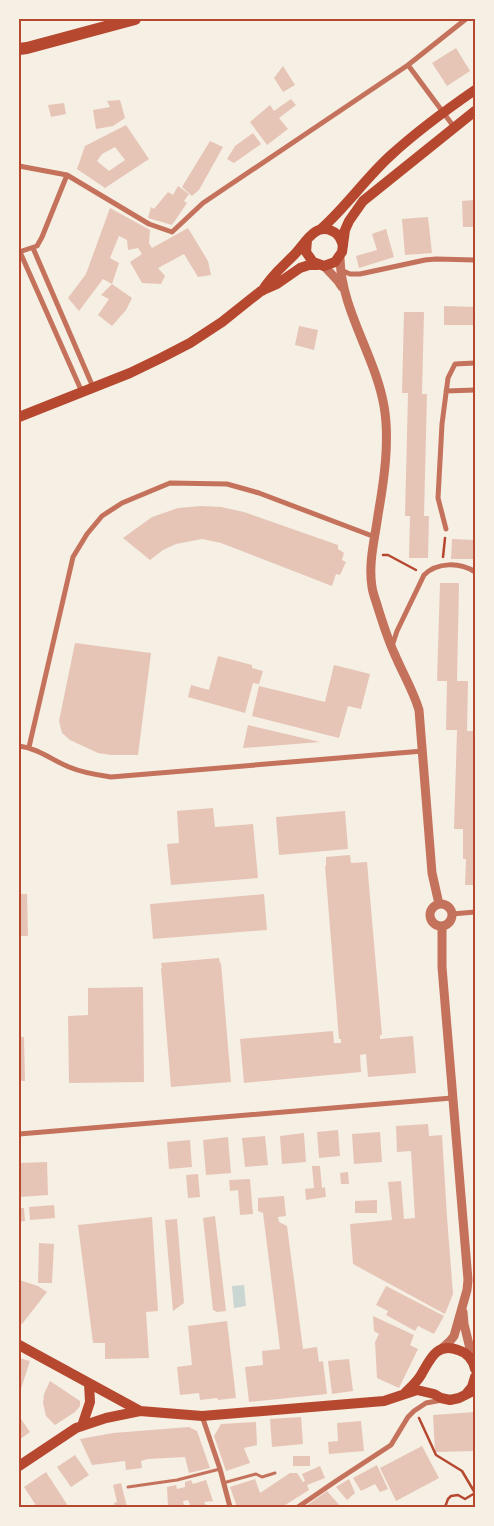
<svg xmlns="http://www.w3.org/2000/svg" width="494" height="1526" font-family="'DM Sans',sans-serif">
<rect width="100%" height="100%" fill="#f6efe4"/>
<path fill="#c9d6d2" d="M244,1285L246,1306L234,1308L232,1286Z"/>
<path fill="#e6c5b7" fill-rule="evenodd" d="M456,48L470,71L447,86L432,63Z
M283,66L295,85L283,92L274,78Z
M291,99L296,105L279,118L288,129L267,145L250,122L270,105L274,111Z
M120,100L125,118L113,126L96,129L93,110L110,107L107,101Z
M64,103L66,114L51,117L48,105Z
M126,125L149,159L105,188L77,169L85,146ZM115,147L125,160L109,171L97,161L102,154Z
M253,133L261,144L234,163L227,159L235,146Z
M210,141L223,147L199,190L192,196L182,187Z
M178,186L189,194L184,201L187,203L172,225L148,218L151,207L154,209L168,192L173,195Z
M475,200V227H463L462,201Z
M110,208L150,230L149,243L152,248L188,228L208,261L211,275L198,277L184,254L158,268L165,276L161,284L142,283L130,262L142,254L138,248L128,250L127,240L119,236L110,258L119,263L112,284L103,279L79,311L68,298L86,274Z
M428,217L432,253L405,255L402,219Z
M386,229L394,257L359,268L356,256L377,250L372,234Z
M112,284L132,298L126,310L112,326L98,315L109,299L101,295Z
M444,306L475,307V325H444Z
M404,312H424L422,394H427L424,516H429L428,558H409L410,516H405L408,393H402Z
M299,326L318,330L314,350L295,345Z
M201,506L221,507L244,512L338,545V549L344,553L342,560L346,562L340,575L336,574L332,586L221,543L202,539L176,544L163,550L150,560L123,538L152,517L178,508Z
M452,539L475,540V559H451Z
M440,583H459L457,681H468L467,731H475V885H465L466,859H463V829H454L457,730H446L447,681H437Z
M75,643L151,653L138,755H111L98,753L70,740L62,733L59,721Z
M218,656L252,665V668L263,671L259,684L253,683L245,713L188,697L191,685L209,690Z
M334,665L370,674L361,709L348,706L339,738L252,716L259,686L325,702Z
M248,725L320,742L243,748Z
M213,808L215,827L253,824L258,878L171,885L167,844L179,843L177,811Z
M345,811L348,849L279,855L276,817Z
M350,855L351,863L367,862L382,1035H380V1039L413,1036L416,1073L368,1077L366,1054L360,1055L361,1072L244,1083L240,1039L333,1031L334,1043H341V1039H339L325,866H326V857Z
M19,894H27L28,936H19Z
M264,894L267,930L153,939L150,904Z
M219,958L220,963H221L231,1082L171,1087L161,968H162L161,963Z
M143,987L144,1082L69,1083L68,1016L88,1015V988Z
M19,1037H24L25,1081H19Z
M428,1124L429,1136L442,1135L447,1217L453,1294L445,1314L353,1264L350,1224L392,1220L388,1182L401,1181L404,1219L415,1218L411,1151L397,1152L396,1126Z
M338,1130L340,1156L319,1158L317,1132Z
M380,1132L382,1162L354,1164L352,1134Z
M304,1133L306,1162L282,1164L280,1136Z
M265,1136L268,1165L245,1167L242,1138Z
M228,1137L231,1173L206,1175L203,1140Z
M190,1140L192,1167L169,1169L167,1142Z
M47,1162L48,1195L19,1197V1163Z
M312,1166H320L322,1188L325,1187L326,1197L306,1200L305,1189L314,1188Z
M348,1172L349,1184H341L340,1173Z
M198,1174L200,1197L188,1198L186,1175Z
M250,1179L253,1214L240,1215L238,1190L230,1191L229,1180Z
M284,1196L286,1216L278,1217L279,1222L287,1226L303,1349L317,1347L319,1362L323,1361L327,1394L249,1402L245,1367L263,1365L262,1351L280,1349L263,1213L258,1211V1198Z
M377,1200V1213H355V1201Z
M54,1205L55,1218L30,1220L29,1207Z
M19,1208H24L25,1221L19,1222Z
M215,1216L226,1311L217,1312L213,1310L203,1218Z
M152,1217L158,1311L146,1312L149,1358L105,1359V1343H93L78,1225Z
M177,1219L184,1303L173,1311L165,1220Z
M39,1243L54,1244L52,1283H38Z
M19,1280L38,1286L47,1292L22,1324L19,1323Z
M386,1286L444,1316L434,1334L418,1326L415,1331L386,1315L388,1311L376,1305Z
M373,1316L414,1335L410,1345L418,1349L399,1388L377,1378L375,1342L379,1334L374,1331Z
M227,1321L236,1398L218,1400L217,1398L200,1400L199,1393L180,1395L177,1367L192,1365L188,1326Z
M19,1358L30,1361L19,1395Z
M349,1359L353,1391L332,1394L328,1361Z
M50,1381L80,1401V1406L75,1412L55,1425L46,1416L43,1403L44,1394Z
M475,1412V1451L435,1452L433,1415Z
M19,1416L30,1432L19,1440Z
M301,1417L303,1444L272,1447L270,1419Z
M361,1421L364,1451L329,1454L328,1442L338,1441L337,1423Z
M256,1422L257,1445L244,1448L250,1463L226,1471L214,1436L221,1424Z
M189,1427L197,1431L210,1468L189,1473L185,1457L148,1459L141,1461L142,1468L126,1470L125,1461L92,1465L80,1439L113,1433Z
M422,1446L439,1478L396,1501L380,1468Z
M75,1455L89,1475L71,1487L57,1467Z
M293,1456H310V1466H293Z
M377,1465L388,1489L380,1492L375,1484L361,1491L353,1478Z
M320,1466L325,1478L307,1485L309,1490L282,1507H237L230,1487L255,1479L260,1493L290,1473H297L303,1482L305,1481L302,1474Z
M46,1472L68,1506L67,1507H37L24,1487Z
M349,1479L355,1493L347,1500L336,1487Z
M191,1480L193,1484L206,1480L213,1501L204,1502L207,1507H191L188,1500L183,1501L184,1507H168L167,1487L176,1485L177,1489L185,1487V1482Z
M121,1483L127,1507H115L114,1503L117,1502L113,1485Z
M327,1491L341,1507L306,1506Z"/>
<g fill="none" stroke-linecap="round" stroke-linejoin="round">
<path stroke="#b5482f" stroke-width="2.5" d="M383,555H388L416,570
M443,557L445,538
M419,1418L436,1455L462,1471L475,1493L465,1499L458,1495L451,1496L448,1499L445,1507"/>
<path stroke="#c5725c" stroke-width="3" d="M223,1483L256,1474L262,1477L275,1473
M128,1487L177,1480L220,1469"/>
<path stroke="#c5725c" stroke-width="5" d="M408,65L454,127
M19,166L67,175L149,224L172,232L203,203L408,65L466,19
M33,248L93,387
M19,252L37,246L42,237L67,175
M20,252L82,392
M341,270L350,274H360L425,260L436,259L475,260
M446,391L475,390
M446,529L438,498L442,424L448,378L455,364L475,363
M392,646L397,631L424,575C437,562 460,562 475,572
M19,746C37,748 52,760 69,767C83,773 97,775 111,777L423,751
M29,747L73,557L87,534L102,516L122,503L170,483L227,484L259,493L375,537
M452,914L475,912
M19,1134L452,1098
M202,1416L220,1469L230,1507
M298,1507L336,1481L391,1445L408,1417L414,1411L426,1403L442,1400"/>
<path stroke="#c5725c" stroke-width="9" d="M340,258C341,310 375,355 384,406C390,440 384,481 378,515C375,538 368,563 372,587C373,594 376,601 378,608C383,624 388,640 395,655C403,674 413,690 419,710L432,873L439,904
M324,266L338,281L342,287
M430 915a11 11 0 1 1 22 0a11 11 0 1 1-22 0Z
M463,1312L464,1324L473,1361
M440,1350L450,1341L454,1336L467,1290L468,1280L442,967V926"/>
<path stroke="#b5482f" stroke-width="10" d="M321,229C346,207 365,179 390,156C416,132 446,110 475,90
M307,240L306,252L313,262L324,266L335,262L342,252L345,230L349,221L363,201L475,111
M262,291C271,276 281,268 293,256C304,246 314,222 332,231C339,234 341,239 343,246
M19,417L130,373L161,358L190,343L222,322L261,291L277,284L300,268L309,265H318
M19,1345L140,1411L202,1416L384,1401L417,1390L434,1394L441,1398L450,1400L459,1398L475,1390
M405,1393C411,1387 417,1382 421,1375C430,1360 436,1342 458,1350C468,1353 473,1360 475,1369
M467,1393L472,1387L475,1377
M82,1426L90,1402L89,1383
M19,1466L76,1428L106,1418L140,1411"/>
<path stroke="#b5482f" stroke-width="12" d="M19,49L27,48L135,19"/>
</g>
<rect width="494" height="1526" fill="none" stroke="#f6efe4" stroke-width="40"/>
<rect x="20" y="20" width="454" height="1486" fill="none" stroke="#b5482f" stroke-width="2"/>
</svg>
